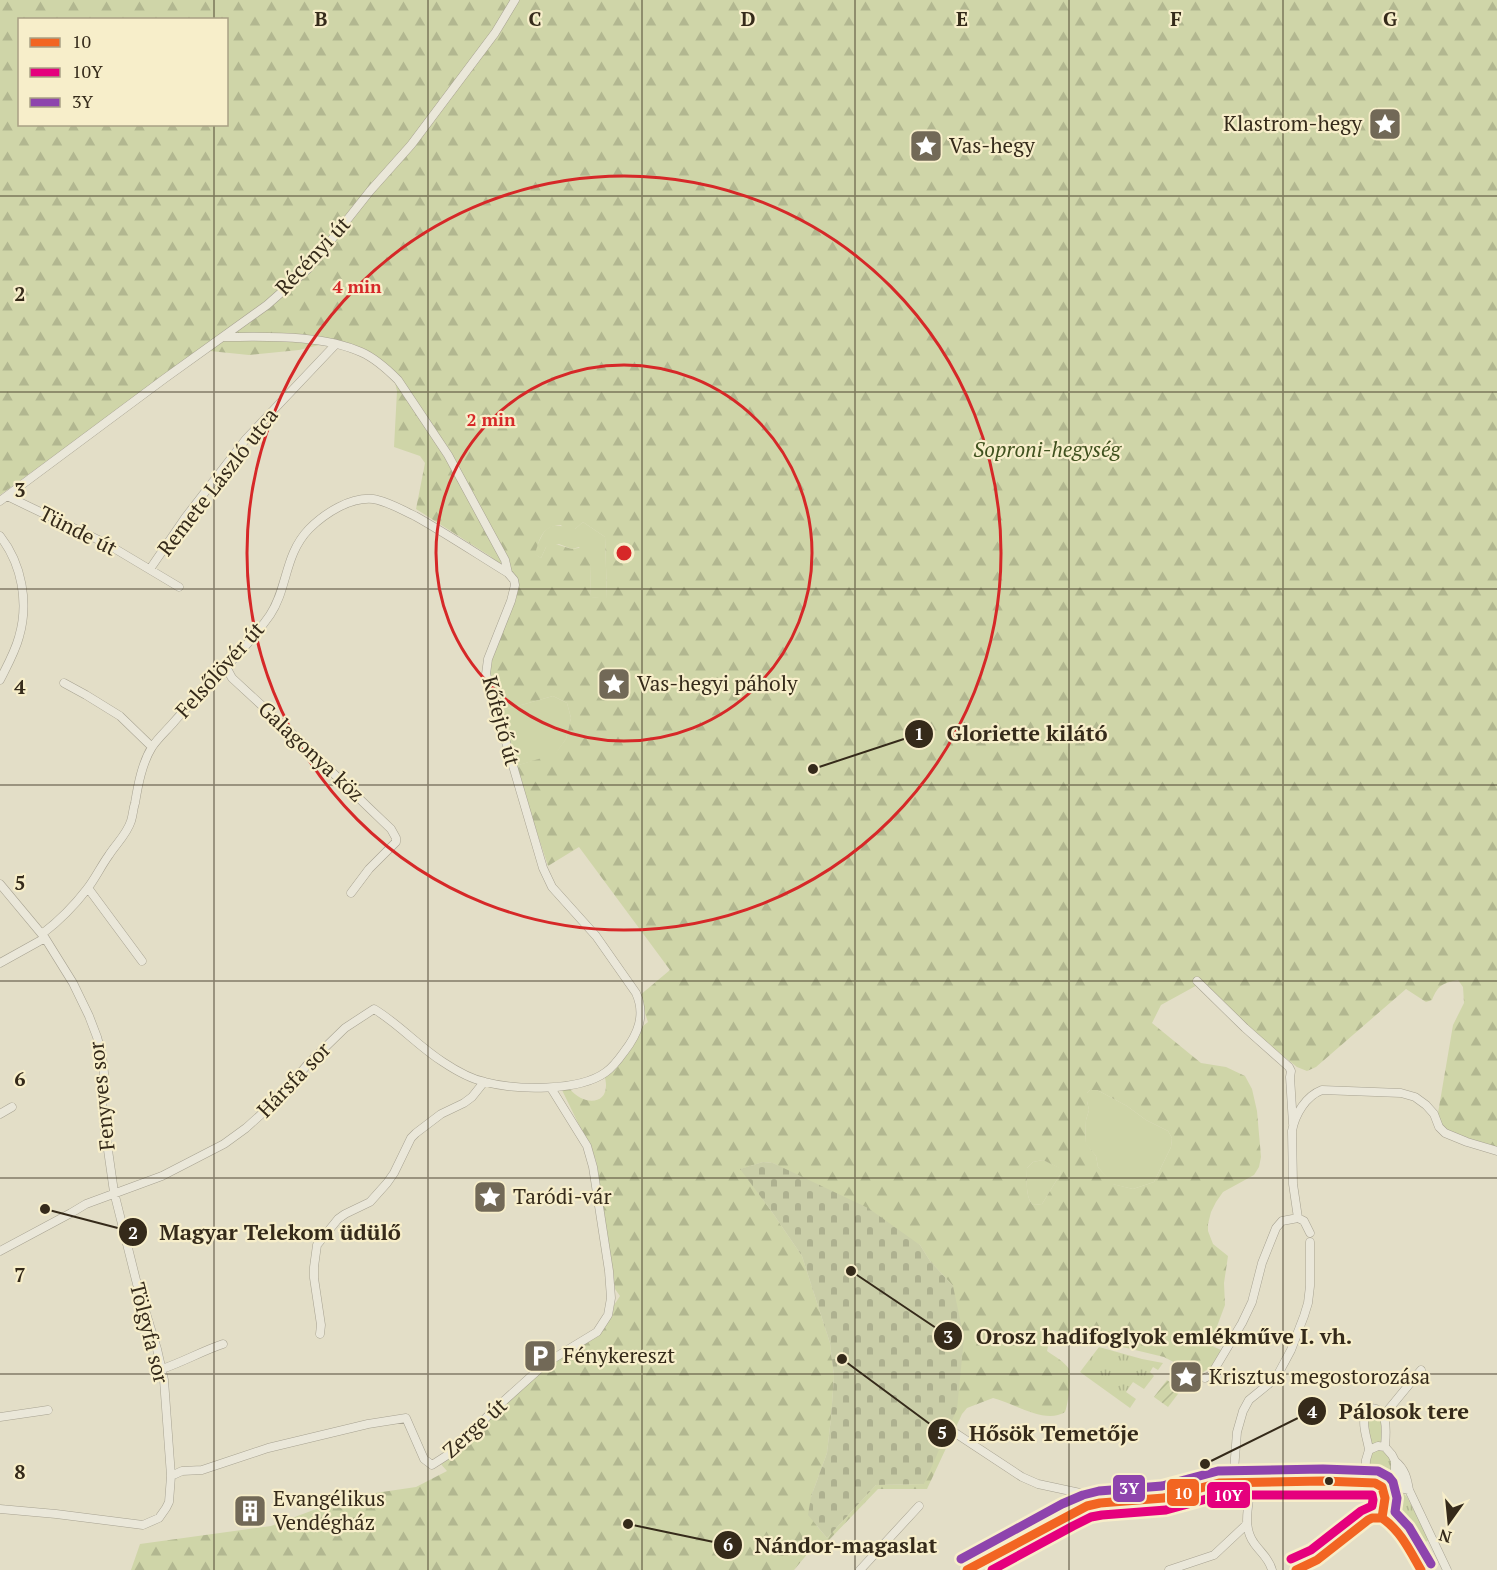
<svg xmlns="http://www.w3.org/2000/svg" width="1497" height="1570" font-family="'PT Serif',serif">
<defs>
<pattern id="forest-firs" width="22" height="20" patternUnits="userSpaceOnUse" patternTransform="scale(1.5)"><rect width="22" height="20" fill="#cfd5a8"/><path d="M5 1l3.5 6h-7zM16 11l3.5 6h-7z" fill="#b2b790"/></pattern>
<pattern id="cemetery-stones" width="16" height="16" patternUnits="userSpaceOnUse" patternTransform="scale(1.5)"><rect width="16" height="16" fill="#cacea8"/><path d="M2 7V4a2 2 0 0 1 4 0v3zM10 15v-3a2 2 0 0 1 4 0v3z" fill="#aeb190"/></pattern>
<pattern id="park-tufts" width="24" height="20" patternUnits="userSpaceOnUse" patternTransform="scale(1.5)"><rect width="24" height="20" fill="#cfd5a8"/><path d="M3 7l-1-3M5 7V3M7 7l1-3M15 17l-1-3M17 17v-4M19 17l1-3" fill="none" stroke="#b2b790"/></pattern>
<pattern id="garden-furrows" width="10" height="10" patternUnits="userSpaceOnUse" patternTransform="scale(1.5)"><rect width="10" height="10" fill="#cfd5a8"/><path d="M-1 1l2-2M0 10L10 0M9 11l2-2" fill="none" stroke="#b2b790"/></pattern>
</defs>
<rect width="100%" height="100%" fill="#e3dec7"/>
<path fill="#cfd5a8" d="M583,522L605,537L607,599L591,597L590,565L579,547L572,549L559,544L546,547L541,558L534,554C545,528 545,521 575,529Z
M553,696L567,703L571,718L566,739L555,755L515,766L497,712Z
M1090,1090H1097L1127,1106L1146,1120L1168,1131L1172,1138L1171,1147L1154,1182L1133,1189L1112,1184L1098,1167L1096,1156L1085,1143L1086,1120L1089,1110L1087,1101V1093Z
M1043,1160L1060,1168L1061,1173L1042,1204L1033,1205C1025,1197 1027,1180 1027,1168L1033,1162Z"/>
<path fill="url(#forest-firs)" fill-rule="evenodd" d="M0,0H1497V1151L1441,1130L1437,1119L1453,1025L1464,1003L1463,987L1458,980C1443,983 1438,985 1432,1000L1426,1002L1406,989L1316,1067L1307,1071L1297,1067L1248,1028L1201,983L1161,1005L1152,1023L1201,1063L1226,1067L1245,1076L1252,1089L1257,1111L1261,1157L1259,1167L1254,1175L1223,1192L1216,1202L1211,1212L1208,1224V1231L1213,1244L1228,1256L1224,1283L1225,1305L1210,1345L1221,1350L1211,1367L1202,1373H1195L1164,1357L1052,1330L1047,1351C1054,1356 1065,1362 1069,1369C1072,1378 1068,1404 1065,1412C1045,1425 1014,1403 993,1398L967,1408L962,1414L927,1489H878L828,1541L809,1552L794,1570H131L140,1544L271,1526L348,1497L416,1487L447,1471L439,1462L546,1361L597,1331L620,1296L615,1289L596,1160L562,1090L570,1089C584,1107 614,1106 604,1074L637,1031L648,1022L639,996L670,970L579,847L548,866L515,766L555,754L566,739L571,718L567,703L553,696L497,712L487,681L488,659L503,621L514,580L490,556L416,509L425,463L420,456L394,447L397,391L392,370L336,341L299,350L249,355L200,350L0,495ZM20,20H226V124H20ZM583,522L605,537L607,598L591,597L590,565L592,549L585,547L572,549L552,543L546,547L541,558L535,554C540,538 542,526 561,525L566,531L575,529ZM1090,1090H1097L1127,1106L1146,1120L1168,1131L1172,1138L1171,1147L1154,1182L1133,1189L1113,1184L1098,1167L1096,1156L1085,1142L1086,1120L1089,1110L1087,1101V1093ZM1043,1160L1059,1168L1061,1173L1042,1204L1033,1205C1025,1197 1027,1180 1027,1168L1033,1162ZM763,1162L773,1163L920,1245L930,1261L953,1286L924,1484L876,1485L827,1538L817,1526L811,1497L827,1453L831,1418L834,1376L830,1343L802,1256L772,1212L741,1169Z"/>
<path fill="url(#cemetery-stones)" d="M763,1162L773,1163L868,1208L920,1245L930,1261L953,1286L964,1338L957,1409L924,1484L876,1485L827,1538L808,1515L811,1497L827,1453L831,1418L834,1376L830,1343L802,1256L772,1212L740,1169Z"/>
<path fill="url(#park-tufts)" d="M1099,1347L1142,1359L1163,1363L1158,1370L1153,1367L1150,1372L1154,1376L1144,1389L1133,1382L1126,1392L1136,1399L1130,1408L1080,1372Z
M1379,1407L1386,1441L1377,1442L1370,1447L1365,1421L1367,1412Z
M1386,1443C1399,1454 1397,1458 1393,1474L1376,1481L1368,1479L1366,1460L1371,1448Z
M1395,1493L1404,1494L1407,1497L1429,1540L1413,1549L1389,1509L1391,1498Z"/>
<path fill="url(#garden-furrows)" d="M1167,1380L1181,1390L1168,1407L1154,1397Z"/>
<g fill="none" stroke-linecap="round" stroke-linejoin="round">
<path stroke="#b3c9bd" stroke-width="2" d="M1422,1537L1434,1570"/>
<g stroke="#a7a291" stroke-width="9">
<path id="minor" d="M7,496L107,544L179,587
M0,501L164,379L267,305L309,268L370,191L411,145L495,33L515,0
M0,536C22,564 29,603 19,637C15,652 7,666 0,680
M150,569L185,518L246,439L336,344
M226,667L232,678L297,738L368,807L391,829L396,838V842L369,869L351,893
M64,683L86,695L120,716L152,747
M0,884L45,938L73,983L89,1016L97,1037L102,1055L104,1073L102,1106L104,1122L114,1192L137,1284L157,1349L164,1380L171,1476L169,1502L166,1508L159,1518L143,1525L56,1514L0,1509
M88,888L142,961
M42,934C59,921 74,906 87,889C95,879 101,866 109,855C116,844 127,834 131,821C133,815 133,809 135,803C138,785 142,763 152,747C158,738 166,731 173,723C205,686 242,655 270,615C288,588 284,555 309,529C325,513 350,497 373,499C387,501 402,510 415,516C447,534 477,554 508,573
M0,963L45,938
M1197,981L1245,1028L1289,1067L1291,1071L1290,1077L1293,1124
M0,1114L12,1107
M1310,1233L1304,1221L1298,1218L1293,1184L1292,1131C1295,1114 1306,1096 1322,1090L1401,1093L1415,1097L1426,1105L1434,1114L1439,1127L1445,1133L1467,1142L1497,1151
M0,1251L71,1213L86,1204L162,1176L224,1144L246,1128L277,1100L308,1064L345,1028L374,1009C399,1024 418,1046 443,1062C455,1070 471,1079 485,1082C516,1090 579,1092 606,1072C613,1067 619,1059 624,1052C638,1034 646,1015 636,993L596,936L552,887L543,868L486,674L488,659L511,601L515,585L514,580L508,573L505,560L448,455L398,380C388,370 375,358 361,352C321,334 266,337 223,337
M320,1334L321,1325L314,1278V1267L317,1245L338,1219L345,1214L370,1202L387,1183L394,1173L411,1138L416,1133L441,1114L464,1103L472,1097L484,1082
M162,1369C183,1362 202,1351 223,1344
M1205,1378L1211,1375L1242,1323L1252,1302L1262,1263L1276,1228L1282,1221L1298,1218
M1384,1415L1421,1370
M0,1417L48,1410
M940,1423L1022,1477L1038,1484L1080,1493L1090,1496L1100,1503
M1369,1450C1367,1435 1358,1419 1371,1408C1389,1409 1386,1432 1385,1447
M1395,1461C1405,1469 1407,1478 1409,1490L1447,1570
M1395,1470L1408,1489
M171,1476L182,1471L202,1470L268,1448L368,1424L406,1418L424,1459L432,1465L449,1454L496,1408L546,1363L597,1332L608,1315L611,1298L609,1271L593,1167L587,1146L551,1088
M1233,1483L1237,1432L1243,1411L1249,1400L1276,1378L1291,1350L1304,1316L1308,1303L1310,1286V1242
M1251,1483C1250,1502 1241,1525 1254,1543C1260,1552 1269,1558 1272,1570
M1375,1483L1382,1487C1387,1497 1384,1507 1382,1518
M1379,1483L1409,1490
M860,1570L919,1506
M967,1570L1068,1515L1087,1506L1100,1503L1164,1498L1219,1483L1381,1482L1392,1476L1395,1470V1461L1392,1455L1385,1447L1378,1446L1369,1450L1366,1460L1365,1483
M1169,1570L1214,1555L1246,1525"/>
</g>
<g stroke="#a7a291" stroke-width="10">
<path id="tertiary" d="M1296,1570L1317,1560L1368,1520C1372,1518 1376,1516 1381,1517C1396,1521 1413,1557 1421,1570"/>
</g>
<use href="#minor" stroke="#eae7d9" stroke-width="8"/>
<use href="#tertiary" stroke="#eae7d9" stroke-width="9"/>
<g stroke="#f7eeca" stroke-width="14">
<path id="bus-1" d="M1382,1518C1401,1531 1410,1551 1421,1570
M967,1570L1087,1506L1100,1503L1164,1498L1219,1483L1323,1481L1375,1483L1382,1487L1385,1498L1382,1518
M1296,1570L1317,1560L1368,1520L1372,1518H1382"/>
</g>
<g stroke="#f7eeca" stroke-width="14">
<path id="bus-2" d="M992,1570L1073,1526L1091,1517L1102,1515L1166,1510L1221,1495H1372L1373,1500L1372,1506L1361,1511L1311,1550L1291,1559"/>
</g>
<g stroke="#f7eeca" stroke-width="14">
<path id="bus-3" d="M961,1559L1062,1504L1083,1495L1099,1491L1162,1486L1218,1471L1323,1469L1378,1471L1389,1477L1393,1482L1397,1498L1395,1512L1409,1527L1431,1564"/>
</g>
<use href="#bus-1" stroke="#f26522" stroke-width="9"/>
<use href="#bus-2" stroke="#e5007d" stroke-width="9"/>
<use href="#bus-3" stroke="#8e44ad" stroke-width="9"/>
</g>
<path fill="none" stroke="#352a1a" stroke-width="1.5" stroke-opacity="0.55" d="M214,0V20M428,0V1570M642,0V1570M855,0V1570M1069,0V1570M1283,0V1570M214,124V1570M0,196H1497M0,392H1497M0,589H1497M0,785H1497M0,981H1497M0,1178H1497M0,1374H1497"/>
<g fill="none" stroke="#d62828" stroke-width="3">
<circle cx="624" cy="553" r="188"/>
<circle cx="624" cy="553" r="377"/>
</g>
<defs>
<g id="sight-square" transform="scale(1.725)"><rect x="-9" y="-9" width="18" height="18" rx="4" fill="#726957" stroke="#f7eeca"/><path d="M0-6L1.8-2.2L6-1.7L2.9 1.2L3.7 5.4L0 3.3L-3.7 5.4L-2.9 1.2L-6-1.7L-1.8-2.2Z" fill="#fff"/></g>
<g id="parking-square" transform="scale(1.725)"><rect x="-9" y="-9" width="18" height="18" rx="4" fill="#726957" stroke="#f7eeca"/><path d="M-3.5-5.5H1a3.5 3.5 0 0 1 0 7H-1V5.5H-3.5ZM-1-3.4V-.6H.8a1.4 1.4 0 0 0 0-2.8Z" fill="#fff"/></g>
<g id="building-square" transform="scale(1.725)"><rect x="-9" y="-9" width="18" height="18" rx="4" fill="#726957" stroke="#f7eeca"/><path d="M-4-6H4V6H1V3H-1V6H-4ZM-2.5-4.3h1.7v1.8h-1.7ZM.8-4.3h1.7v1.8H.8ZM-2.5-1h1.7V.8h-1.7ZM.8-1h1.7V.8H.8Z" fill="#fff"/></g>
</defs>
<g fill-rule="evenodd">
<use href="#sight-square" x="1385" y="124"/>
<use href="#sight-square" x="926" y="146"/>
<use href="#sight-square" x="614" y="684"/>
<use href="#sight-square" x="490" y="1197"/>
<use href="#parking-square" x="540" y="1356"/>
<use href="#sight-square" x="1186" y="1377"/>
<use href="#building-square" x="250" y="1511"/>
</g>
<circle fill="#352a1a" stroke="#f7eeca" stroke-width="2" cx="1329" cy="1481" r="5"/>
<g text-anchor="middle" stroke-width="4.5" stroke-linejoin="round" paint-order="stroke">
<g font-size="21" fill="#352a1a" stroke="#f7eeca" text-anchor="start">
<text x="1362" y="131" text-anchor="end">Klastrom-hegy</text>
<text x="949" y="153">Vas-hegy</text>
<text x="637" y="691">Vas-hegyi páholy</text>
<text x="513" y="1204">Taródi-vár</text>
<text x="563" y="1363">Fénykereszt</text>
<text x="1209" y="1384">Krisztus megostorozása</text>
<text x="273" y="1506">Evangélikus<tspan x="273" dy="24">Vendégház</tspan></text>
</g>
<g font-size="21" fill="#352a1a" stroke="#f7eeca">
<text transform="translate(313 256) rotate(-47)" y="7">Récényi út</text>
<text transform="translate(218 482) rotate(-52)" y="7">Remete László utca</text>
<text transform="translate(78 531) rotate(27)" y="7">Tünde út</text>
<text transform="translate(220 670) rotate(-48)" y="7">Felsőlövér út</text>
<text transform="translate(501 721) rotate(75)" y="7">Kőfejtő út</text>
<text transform="translate(311 752) rotate(43)" y="7">Galagonya köz</text>
<text transform="translate(294 1080) rotate(-46)" y="7">Hársfa sor</text>
<text transform="translate(102 1096) rotate(-96)" y="7">Fenyves sor</text>
<text transform="translate(149 1333) rotate(76)" y="7">Tölgyfa sor</text>
<text transform="translate(475 1428) rotate(-42)" y="7">Zerge út</text>
</g>
<g font-size="21" font-style="italic" fill="#40521f" stroke="#f7eeca">
<text x="1047" y="457">Soproni-hegység</text>
</g>
</g>
<g font-size="20" text-anchor="middle" font-weight="bold" fill="#352a1a" stroke="#f7eeca" stroke-width="4.5" stroke-linejoin="round" paint-order="stroke">
<text x="321" y="26">B</text>
<text x="535" y="26">C</text>
<text x="748" y="26">D</text>
<text x="962" y="26">E</text>
<text x="1176" y="26">F</text>
<text x="1390" y="26">G</text>
<text x="20" y="301">2</text>
<text x="20" y="497">3</text>
<text x="20" y="694">4</text>
<text x="20" y="890">5</text>
<text x="20" y="1086">6</text>
<text x="20" y="1282">7</text>
<text x="20" y="1479">8</text>
</g>
<circle cx="624" cy="553" r="9" fill="#d62828" stroke="#f7eeca" stroke-width="3"/>
<g font-size="18" text-anchor="middle" font-weight="bold" fill="#d62828" stroke="#f7eeca" stroke-width="4.5" stroke-linejoin="round" paint-order="stroke">
<text x="357" y="293">4 min</text>
<text x="491" y="426">2 min</text>
</g>
<path fill="none" stroke="#352a1a" stroke-width="2" d="M813 769L919 734M45 1209L133 1232M851 1271L948 1336M1205 1464L1312 1411M842 1359L942 1433M628 1524L728 1545"/>
<g fill="#352a1a" stroke="#f7eeca" stroke-width="2">
<circle cx="813" cy="769" r="6"/>
<circle cx="45" cy="1209" r="6"/>
<circle cx="851" cy="1271" r="6"/>
<circle cx="1205" cy="1464" r="6"/>
<circle cx="842" cy="1359" r="6"/>
<circle cx="628" cy="1524" r="6"/>
<circle cx="919" cy="734" r="15"/>
<circle cx="133" cy="1232" r="15"/>
<circle cx="948" cy="1336" r="15"/>
<circle cx="1312" cy="1411" r="15"/>
<circle cx="942" cy="1433" r="15"/>
<circle cx="728" cy="1545" r="15"/>
</g>
<g font-size="18" text-anchor="middle" font-weight="bold" fill="#fff">
<text x="919" y="740">1</text>
<text x="133" y="1239">2</text>
<text x="948" y="1343">3</text>
<text x="1312" y="1418">4</text>
<text x="942" y="1439">5</text>
<text x="728" y="1551">6</text>
</g>
<g font-size="22" text-anchor="middle" font-weight="bold" fill="#352a1a" stroke="#f7eeca" stroke-width="4.5" stroke-linejoin="round" paint-order="stroke">
<text x="1027" y="741">Gloriette kilátó</text>
<text x="280" y="1240">Magyar Telekom üdülő</text>
<text x="1164" y="1344">Orosz hadifoglyok emlékműve I. vh.</text>
<text x="1404" y="1419">Pálosok tere</text>
<text x="1054" y="1441">Hősök Temetője</text>
<text x="846" y="1553">Nándor-magaslat</text>
</g>
<g stroke="#f7eeca" stroke-width="2">
<rect x="1112" y="1474" width="34" height="29" rx="6" fill="#8e44ad"/>
<rect x="1166" y="1478" width="34" height="29" rx="6" fill="#f26522"/>
<rect x="1206" y="1481" width="45" height="28" rx="6" fill="#e5007d"/>
</g>
<g font-size="16" text-anchor="middle" font-weight="bold" fill="#fff">
<text x="1129" y="1494">3Y</text>
<text x="1183" y="1499">10</text>
<text x="1228" y="1501">10Y</text>
</g>
<rect x="18" y="18" width="210" height="108" fill="#f7eeca" stroke="#a9a084" stroke-width="1.5"/>
<rect x="30" y="38" width="30" height="9" fill="#f26522" stroke="#a9a084" stroke-width="1.5"/>
<text x="72" y="48" font-size="18" fill="#352a1a">10</text>
<rect x="30" y="68" width="30" height="9" fill="#e5007d" stroke="#a9a084" stroke-width="1.5"/>
<text x="72" y="78" font-size="18" fill="#352a1a">10Y</text>
<rect x="30" y="98" width="30" height="9" fill="#8e44ad" stroke="#a9a084" stroke-width="1.5"/>
<text x="72" y="108" font-size="18" fill="#352a1a">3Y</text>
<g transform="translate(1449 1522) rotate(195)" stroke="#f7eeca" stroke-width="4.5" paint-order="stroke">
<path d="M0-4.5L10 22L0 15L-10 22Z" fill="#352a1a"/>
<text y="-9" font-size="16" font-weight="bold" text-anchor="middle" fill="#352a1a">N</text>
</g>
</svg>
